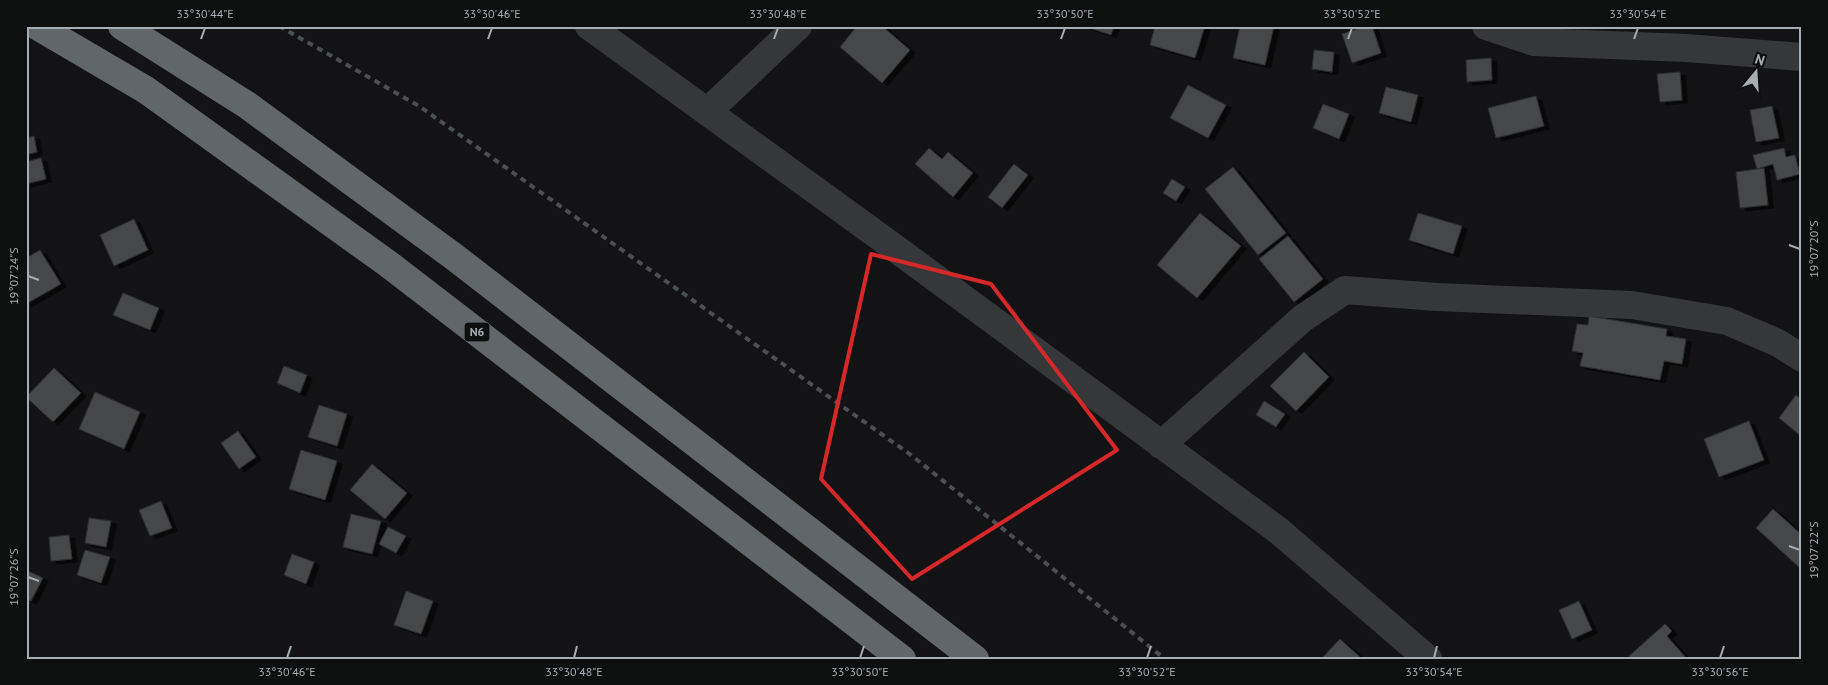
<svg xmlns="http://www.w3.org/2000/svg" width="1828" height="685" font-family="'PT Sans',sans-serif">
<defs>
<filter id="shadow"><feDropShadow dx="5.5" dy="3" stdDeviation="0" flood-color="#0009"/></filter>
</defs>
<rect width="100%" height="100%" fill="#131315"/>
<path fill="#454749" stroke="#2d2e30" filter="url(#shadow)" d="M857,26H882L910,50L882,83L840,47Z
M1084,26H1114L1111,35Z
M1155,26H1205L1195,58L1150,45Z
M1240,26H1274L1265,65L1233,58Z
M1365,26H1372L1381,53L1352,63L1342,34Z
M1314,50L1334,52L1332,72L1312,69Z
M1491,58L1492,80L1467,82L1466,60Z
M1680,72L1682,100L1660,102L1657,74Z
M1188,85L1226,105L1208,138L1170,118Z
M1386,87L1418,95L1411,122L1379,113Z
M1536,96L1544,126L1496,138L1488,108Z
M1323,104L1349,114L1339,139L1313,128Z
M1772,106L1779,138L1756,142L1750,110Z
M34,136L37,152L26,155V138Z
M929,148L942,159L948,152L973,173L953,197L915,164Z
M1784,148L1786,157L1795,155L1800,174L1777,180L1773,164L1757,169L1753,155Z
M41,158L46,179L26,184V162Z
M1014,164L1028,175L1002,208L988,197Z
M1233,167L1286,233L1258,255L1205,189Z
M1764,168L1768,205L1740,208L1736,172Z
M1172,179L1185,187L1176,201L1163,193Z
M1200,213L1241,246L1197,298L1157,265Z
M1418,213L1462,226L1453,254L1409,240Z
M134,219L148,250L114,266L100,235Z
M1288,236L1323,279L1294,302L1259,259Z
M40,250L61,284L26,304V258Z
M123,293L159,308L150,330L113,315Z
M1589,316L1667,329L1666,336L1686,339L1682,364L1664,361L1660,380L1580,366L1583,353L1572,351L1577,324L1588,325Z
M1304,352L1329,377L1296,411L1270,386Z
M284,366L307,375L300,393L277,383Z
M54,368L81,393L53,422L26,397Z
M95,392L140,412L124,449L79,429Z
M1796,395L1802,400L1801,436L1779,418Z
M1264,401L1285,414L1276,427L1256,415Z
M319,405L347,414L337,446L308,437Z
M1749,421L1764,460L1719,477L1704,439Z
M238,431L256,457L239,469L221,443Z
M301,450L337,461L325,500L289,489Z
M372,464L407,493L385,519L350,490Z
M161,501L172,528L150,536L139,510Z
M1773,509L1802,535L1801,569L1756,528Z
M351,514L381,521L372,554L343,547Z
M89,518L111,521L106,547L85,543Z
M388,527L406,536L396,553L379,544Z
M69,535L72,559L51,561L49,537Z
M85,550L110,557L101,583L77,575Z
M292,554L314,562L306,584L284,575Z
M26,570L43,578L31,601L26,599Z
M406,591L433,601L421,634L394,625Z
M1579,601L1592,630L1572,639L1559,610Z
M1665,624L1672,631L1667,636L1687,659H1631L1629,656Z
M1340,639L1360,657L1359,659H1321Z"/>
<g fill="none" stroke-linecap="round" stroke-linejoin="round">
<path stroke="#353739" stroke-width="28" d="M589,26L884,240L1279,531L1428,659
M1486,26L1534,42L1686,48L1802,57
M707,112L798,26
M1161,445L1303,318L1345,290L1437,297L1632,305L1727,321L1778,343L1802,358"/>
<path stroke="#61666a" stroke-width="28" d="M37,26L146,90L387,263L902,659
M122,26L247,105L453,256L975,659"/>
<path stroke="#4c4f52" stroke-width="4" stroke-dasharray="6 5" stroke-linecap="butt" d="M279,26L419,106L911,455L1165,659"/>
</g>
<path fill="none" stroke="#d62828" stroke-width="4" stroke-linejoin="round" d="M871,254L991,284L1117,450L912,579L821,479Z"/>
<path fill="none" stroke="#a6aeb3" stroke-width="2" d="M201,39L205,28M488,39L492,28M774,39L778,28M1061,39L1065,28M1348,39L1352,28M1634,39L1638,28M1789,245L1800,249M28,276L39,280M1789,546L1800,550M28,577L39,581M287,658L291,646M574,658L577,646M860,658L864,646M1147,658L1151,646M1434,658L1437,646M1720,658L1724,646"/>
<g text-anchor="middle" stroke-width="4.5" stroke-linejoin="round" paint-order="stroke">
<rect fill="#0e0f0f" stroke="#787e82" stroke-width="1" x="464.5" y="322.5" width="25" height="19" rx="4"/>
<g font-size="12" font-weight="bold" fill="#a6aeb3">
<text x="477" y="336">N6</text>
</g>
</g>
<rect width="1828" height="685" fill="none" stroke="#0e0f0f" stroke-width="55"/>
<g transform="translate(1756 72) rotate(18)" stroke="#0e0f0f" stroke-width="4" paint-order="stroke">
<path d="M0-4L9 19L0 12L-9 19Z" fill="#a6aeb3"/>
<text y="-8" font-size="14" font-weight="bold" text-anchor="middle" fill="#a6aeb3">N</text>
</g>
<rect x="28" y="28" width="1772" height="630" fill="none" stroke="#a6aeb3" stroke-width="2"/>
<g font-size="12" text-anchor="middle" fill="#a6aeb3">
<text x="205" y="18">33°30'44"E</text>
<text x="492" y="18">33°30'46"E</text>
<text x="778" y="18">33°30'48"E</text>
<text x="1065" y="18">33°30'50"E</text>
<text x="1352" y="18">33°30'52"E</text>
<text x="1638" y="18">33°30'54"E</text>
<text transform="translate(1814 249) rotate(-90)" y="4">19°07'20"S</text>
<text transform="translate(14 276) rotate(-90)" y="4">19°07'24"S</text>
<text transform="translate(1814 550) rotate(-90)" y="4">19°07'22"S</text>
<text transform="translate(14 577) rotate(-90)" y="4">19°07'26"S</text>
<text x="287" y="676">33°30'46"E</text>
<text x="574" y="676">33°30'48"E</text>
<text x="860" y="676">33°30'50"E</text>
<text x="1147" y="676">33°30'52"E</text>
<text x="1434" y="676">33°30'54"E</text>
<text x="1720" y="676">33°30'56"E</text>
</g>
</svg>
